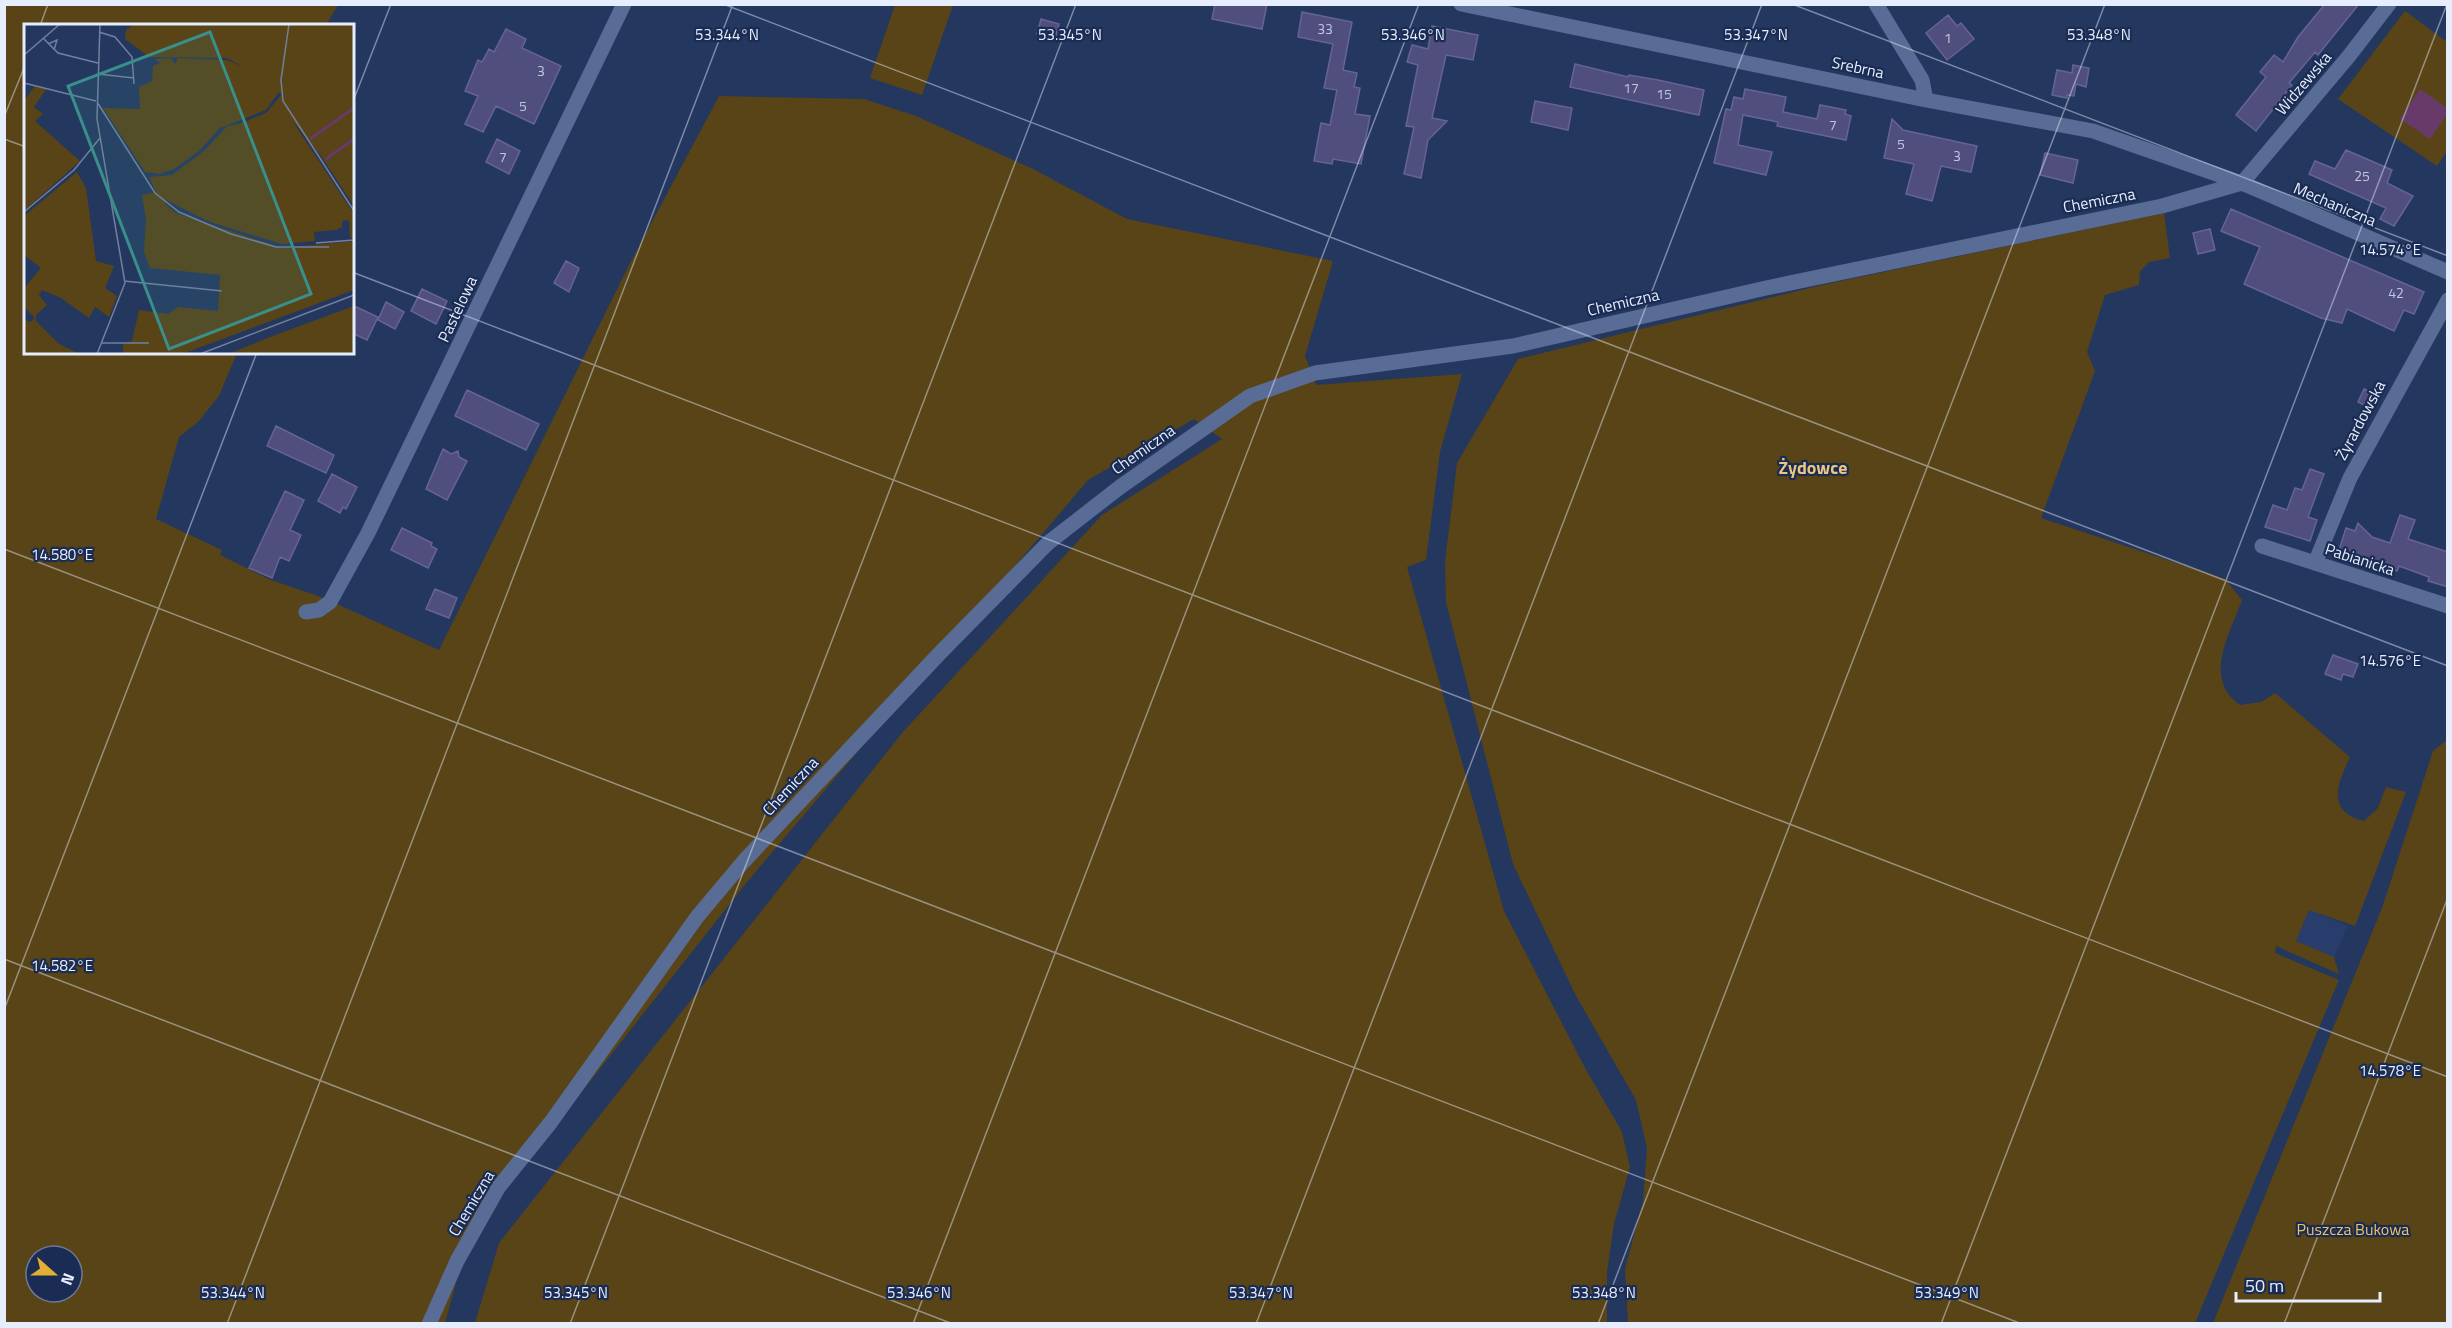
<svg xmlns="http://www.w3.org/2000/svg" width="2452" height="1328" font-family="'Titillium Web',sans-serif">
<rect width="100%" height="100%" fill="#24375f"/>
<path fill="#283d6c" d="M2309,909L2348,926L2334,957L2296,941Z"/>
<path fill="#584416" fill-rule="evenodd" d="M5,5H338L326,25L26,26V352L237,353L219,396L198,422L179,437L156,519L222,550L220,555L271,580L321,597L439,650L628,267L719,96L864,99L916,116L1033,169L1127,219L1333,261L1305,356L1316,385L1462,374L1440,452L1426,560L1407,567L1504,911L1584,1066L1622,1132L1630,1167L1614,1224L1607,1272V1323H475L499,1243L902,733L1102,515L1222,439L1194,419L1088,480L747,882L469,1235L445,1323L5,1324ZM36,1256H72V1292H36Z
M895,5H953L922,95L870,78Z
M2405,11L2447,42V151L2437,166L2338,99Z
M2164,213L2170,258L2149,262L2140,271L2139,285L2105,295L2087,352L2095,371L2041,518L2225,579L2242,600C2230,633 2202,679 2240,705L2261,702L2275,693L2350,757C2338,783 2325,811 2364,821L2378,808L2386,787L2406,792L2355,926L2309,910L2296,941L2334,957L2339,974L2276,946L2275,953L2339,980L2195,1323H1628L1625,1269L1643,1201L1647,1148L1636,1100L1576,996L1513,864L1446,602L1445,562L1457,463L1518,359L1822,285Z
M2447,740V1323H2213L2382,908L2433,751Z"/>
<path fill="#673a6a" d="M2420,89L2447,108V114L2430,139L2400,119Z"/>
<path fill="#504e7d" stroke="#656494" stroke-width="1.5" d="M1215,4H1267L1262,29L1212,19Z
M2325,4H2359L2318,55L2315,52L2289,83L2292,85L2256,131L2236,115L2266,77L2260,72L2274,55L2283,62L2298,37Z
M1302,12L1352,22L1343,70L1357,73L1354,87L1360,88L1355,114L1370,116L1361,164L1333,159L1332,164L1314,161L1321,123L1330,125L1337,90L1324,88L1333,44L1298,37Z
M1948,15L1957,26L1961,23L1974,39L1947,60L1926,33Z
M1041,19L1059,24L1055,39L1037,34Z
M1432,26L1478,35L1473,60L1446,55L1432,118L1447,121L1428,140L1421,178L1404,174L1414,127L1406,126L1418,65L1407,62L1412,45L1428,49Z
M506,29L526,39L522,48L561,66L534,124L496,106L483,132L465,124L478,96L465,91L478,60L482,62L489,49L494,52Z
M1575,64L1628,77L1629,75L1658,80L1704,90L1699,115L1570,87Z
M2073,65L2089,68L2086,87L2076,84L2074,96L2067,95V98L2052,95L2057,70L2072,73Z
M1745,89L1786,97L1783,112L1817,119L1820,105L1846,110L1845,114L1851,116L1846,140L1777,126L1778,122L1743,115L1738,145L1772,152L1766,175L1714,163L1726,109L1731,110L1734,97L1743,99Z
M1535,101L1572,108L1568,130L1531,122Z
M1892,119L1903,130L1977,146L1971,172L1941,166L1932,201L1906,194L1914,164L1884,158Z
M497,139L520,151L509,174L486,162Z
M2346,150L2392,170L2387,183L2413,196L2394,226L2380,219L2386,208L2309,174L2315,161L2335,169Z
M2045,153L2078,160L2073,183L2040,175Z
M2231,209L2424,292L2414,314L2404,310L2394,331L2347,309L2342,323L2321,318L2244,284L2260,247L2221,231Z
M2210,229L2215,250L2198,254L2193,233Z
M566,261L579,268L569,292L554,283Z
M422,289L447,301L436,324L411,311Z
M386,302L404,312L395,329L378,320Z
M352,305L378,317L367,340L352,333Z
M2364,389L2378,395L2372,409L2358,402Z
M467,390L539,424L526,450L455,416Z
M276,426L334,455L326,473L267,446Z
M443,449L451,454L458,451L459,457L467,461L447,500L426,489Z
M2310,469L2324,474L2308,517L2317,520L2310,541L2265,527L2273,505L2287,510L2295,488L2302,490Z
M332,474L357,487L346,509L343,507L340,513L318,501Z
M285,491L304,500L290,530L301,535L289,561L280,557L272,578L249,568Z
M2400,515L2415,520L2408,539L2448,552V587L2428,581L2429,577L2399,566L2397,571L2339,550L2346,528L2355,531L2358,523L2372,537L2390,543Z
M402,528L432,543L431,546L437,549L428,568L391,550Z
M435,589L457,598L449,618L426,609Z
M2333,655L2358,664L2353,677L2343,674L2341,680L2325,674Z"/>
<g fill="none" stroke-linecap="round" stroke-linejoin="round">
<path stroke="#586c95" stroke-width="15" d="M1461,4L1926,100L2093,131L2242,183L2448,272
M1876,4L1922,80L1926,100
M2242,183L2349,56L2389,4
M2262,546L2448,606
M2315,563L2350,478L2448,300
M306,612L319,610L330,602L368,533L624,4
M429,1324L457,1261L498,1188L551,1122L697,917L744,861L939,654L1048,543L1120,487L1250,396L1315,373L1513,346L1766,288L2162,206L2242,183"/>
</g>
<path fill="none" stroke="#e6eefd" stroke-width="1.5" stroke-opacity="0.45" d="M723,4L2448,666M1792,4L2448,256M40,26L48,4M352,104L391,4M4,117L26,63M4,139L26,147M352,272L2448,1077M4,549L2022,1324M4,959L953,1324M4,1010L257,352M227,1324L733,4M570,1324L1076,4M913,1324L1419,4M1256,1324L1762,4M1598,1324L2105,4M1941,1324L2447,4M2284,1324L2448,897"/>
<g text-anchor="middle" stroke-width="4.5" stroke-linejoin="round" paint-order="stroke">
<g font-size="14" fill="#c0c6dd">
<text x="1325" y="34">33</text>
<text x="1948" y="43">1</text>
<text x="541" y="76">3</text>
<text x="1631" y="93">17</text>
<text x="1664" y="99">15</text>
<text x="523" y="111">5</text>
<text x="1833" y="130">7</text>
<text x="1901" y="149">5</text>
<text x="1957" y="161">3</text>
<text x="503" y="162">7</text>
<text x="2362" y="181">25</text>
<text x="2396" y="298">42</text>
</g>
<g font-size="16" fill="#e6eefd" stroke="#1b2c54">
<text transform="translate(1858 67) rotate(12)" y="6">Srebrna</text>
<text transform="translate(2303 83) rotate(-50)" y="6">Widzewska</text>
<text transform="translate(2099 200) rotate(-11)" y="6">Chemiczna</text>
<text transform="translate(2335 204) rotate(23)" y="6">Mechaniczna</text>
<text transform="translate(1623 302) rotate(-13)" y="6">Chemiczna</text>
<text transform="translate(457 309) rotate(-65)" y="6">Pastelowa</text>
<text transform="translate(2360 420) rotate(-62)" y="6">Żyrardowska</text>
<text transform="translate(1143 449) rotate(-35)" y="6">Chemiczna</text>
<text transform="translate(2360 559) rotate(18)" y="6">Pabianicka</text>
<text transform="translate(790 786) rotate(-47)" y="6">Chemiczna</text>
<text transform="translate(471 1203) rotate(-59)" y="6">Chemiczna</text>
</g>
<g font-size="16" fill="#efc261" stroke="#1b2c54">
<text x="2353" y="1235">Puszcza Bukowa</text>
</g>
<g font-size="18" font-weight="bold" fill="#eac67e" stroke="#1b2c54">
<text x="1813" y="474">Żydowce</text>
</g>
</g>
<g transform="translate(24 24)">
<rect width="330" height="330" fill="#24375f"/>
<path d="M111,0H330V182L297,132L267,95L330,190V214H326L325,196L318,197V203L312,206L290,208L291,217L258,220L186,198L142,176L141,180L152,189L258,224L330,217V266L158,330H99V320L108,317L115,286L144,290L154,283L194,287L196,251L126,244L120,228L122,195L118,171L132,168L125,153L148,151L181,126L203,102L215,100L242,89L259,69H254L242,86L196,104L175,127L150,145L135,150L121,148L79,84L116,85L115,63L128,57L129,42L136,39L131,35L147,34L151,40L154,34L203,36L219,43L203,34L125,33L101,15L102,6ZM10,63L23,64L10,83L19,90L11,97L56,137L0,187V77ZM53,148L62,164L72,237L90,242L81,264L93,272L85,293L71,283L65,294L37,274L18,266L15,271L23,281L12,291V297L35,320L56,330H0V295L6,298L11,294L0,283V264L17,244L0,231V192ZM330,282V330H204L251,311Z" fill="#584416"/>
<path fill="none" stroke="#673a6a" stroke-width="3" d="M286,115L330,84M302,135L330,115"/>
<path fill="none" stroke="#72809e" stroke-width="1.5" d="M265,0L257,56L259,77L330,187M75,8L91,13L108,33L110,60M19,14L34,29L74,39M24,20L33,16L30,26M0,31L36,0M74,50L110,54M0,59L72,77M73,78L131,169L155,188L207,210L252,223H305M0,188L50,146L76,114M292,219L330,216M100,257L198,267M78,319H125M73,330L101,259L73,95L76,0M176,330L330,271"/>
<path fill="#3a8e8b" fill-opacity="0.15" stroke="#3a8e8b" stroke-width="3" d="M186,8L287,270L145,325L44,62Z"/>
<rect width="330" height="330" fill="none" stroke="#e6eefd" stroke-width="3"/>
</g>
<g font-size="15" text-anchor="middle" fill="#e6eefd" stroke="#1b2c54" stroke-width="4.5" stroke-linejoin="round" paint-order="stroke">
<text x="727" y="40">53.344°N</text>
<text x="1070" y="40">53.345°N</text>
<text x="1413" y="40">53.346°N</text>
<text x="1756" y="40">53.347°N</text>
<text x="2099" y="40">53.348°N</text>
<text x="2390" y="255">14.574°E</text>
<text x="62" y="560">14.580°E</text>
<text x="2390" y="666">14.576°E</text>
<text x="62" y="971">14.582°E</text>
<text x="2390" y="1076">14.578°E</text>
<text x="233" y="1298">53.344°N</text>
<text x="576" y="1298">53.345°N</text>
<text x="919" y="1298">53.346°N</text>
<text x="1261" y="1298">53.347°N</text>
<text x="1604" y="1298">53.348°N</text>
<text x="1947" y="1298">53.349°N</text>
</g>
<rect width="2452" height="1328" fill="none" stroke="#e6eefd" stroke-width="12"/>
<g transform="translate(54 1274) rotate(111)"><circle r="28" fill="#1b2c54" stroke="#6c7a98" stroke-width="1.5"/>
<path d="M0-4.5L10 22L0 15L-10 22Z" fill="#e2af34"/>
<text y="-9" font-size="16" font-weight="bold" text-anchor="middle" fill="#e6eefd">N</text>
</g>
<path d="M2236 1292v9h144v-9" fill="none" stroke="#e6eefd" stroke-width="3"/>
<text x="2245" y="1292" font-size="18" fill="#e6eefd" stroke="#1b2c54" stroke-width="4.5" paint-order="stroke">50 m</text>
</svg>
